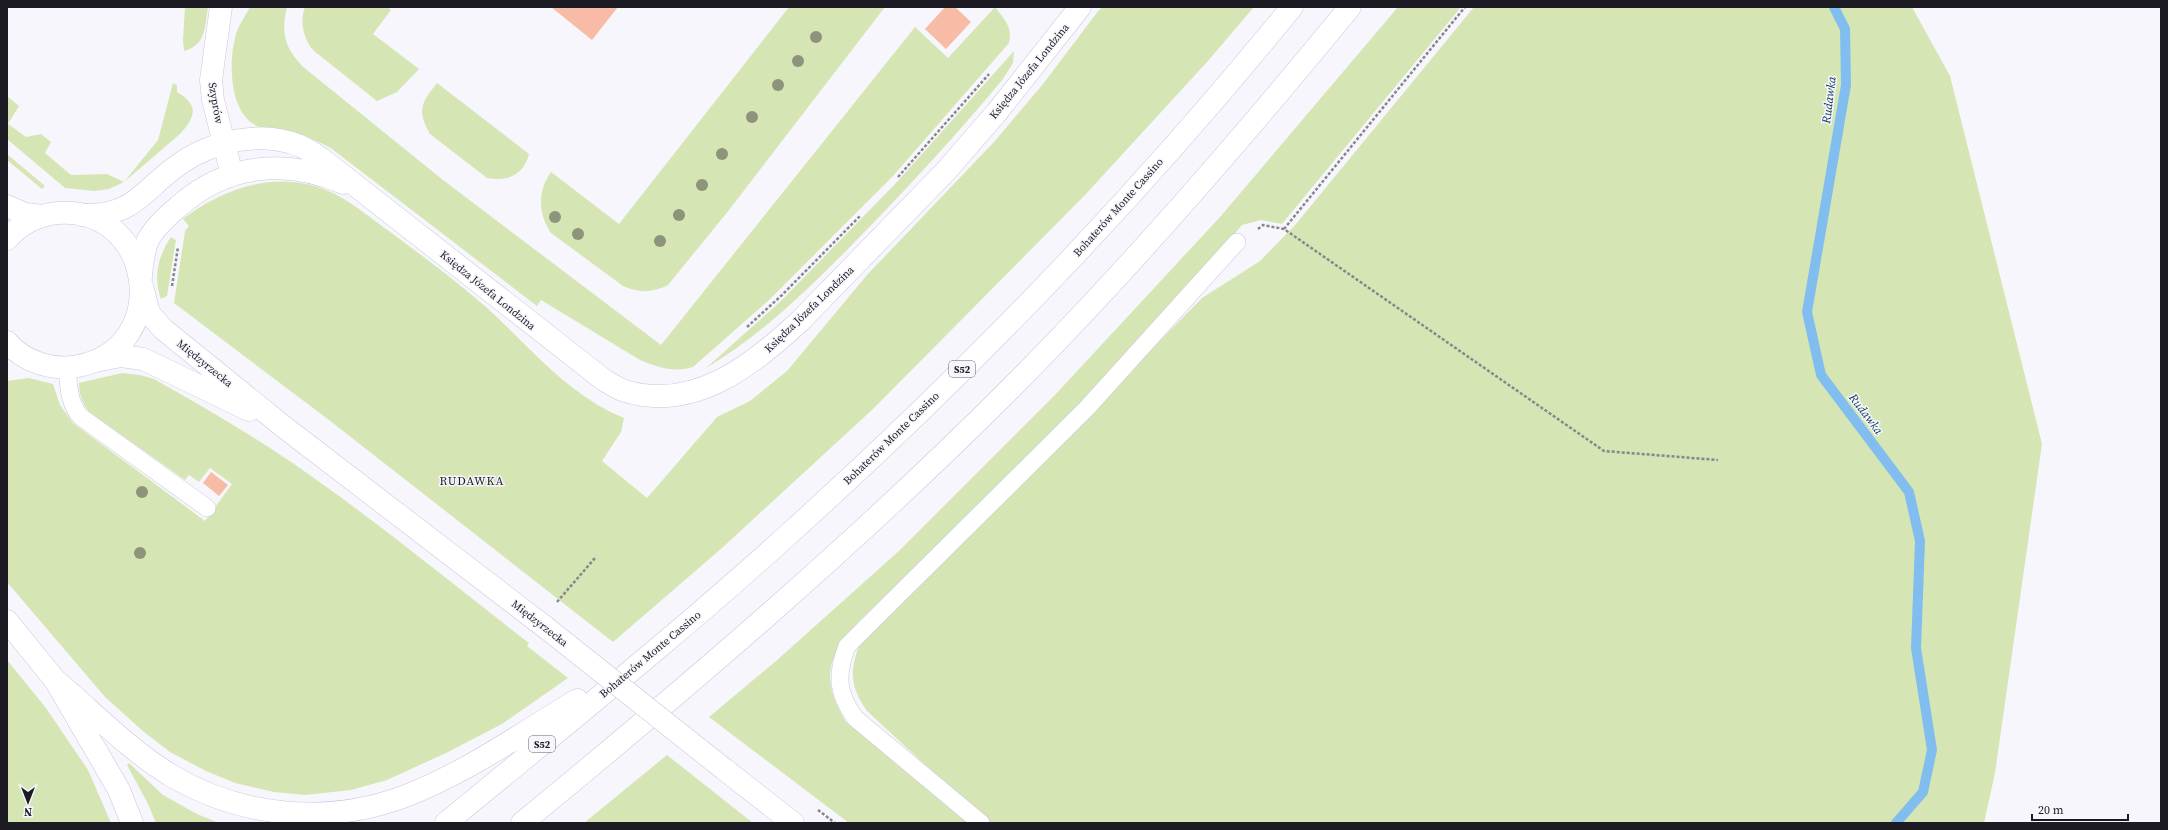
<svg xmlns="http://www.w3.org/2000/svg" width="2168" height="830" font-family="'Source Serif 4',serif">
<rect width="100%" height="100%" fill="#f7f6fc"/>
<path fill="#d5e6b4" d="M185,7H208C205,27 206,45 184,51L183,40Z
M250,7H287C281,33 284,46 302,66L443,180L661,345L915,27L948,58L995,7C1004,19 1013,27 1009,43L893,176L769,300L693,367C674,373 657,367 640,360L541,300L537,306L332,149C322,143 311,138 299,135C285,131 270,132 257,126C228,113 228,57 237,31C240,23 246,15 250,7Z
M305,7H388L391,10L373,34L419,69L397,92L377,101L314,51C304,40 299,22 305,7Z
M789,7H885L729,210L668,285C652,293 639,293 623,286L551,233C538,213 537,192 551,172L619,224Z
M1103,7H1254L1207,62L1085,195L873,409L722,548L613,642L329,420L174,303L185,231L189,226L183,219C226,186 283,168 335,194C356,205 374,221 393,234C424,257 456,281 486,307C530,347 568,395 624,418L621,432L602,461L647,498L717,417L750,401L787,371L867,275L994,142L1043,84L1099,10Z
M1398,7H1461L1282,224L1261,220L1242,225L1172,308L1021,466L860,620C827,656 820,679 846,722L967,823H849L709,717L776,661L900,550L1054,396L1220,217Z
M1474,7H1912L1950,76L2042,444L1995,773L1984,823H988L867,711C850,686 849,672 860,643L1202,298L1260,261L1296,224Z
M1014,51L1013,63L1003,79C954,138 902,194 848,249C804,293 760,336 706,368L781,301L897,182Z
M173,83L177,85V92C199,105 196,116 180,134L124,182L109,189L94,191L65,188L7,139V96L19,106L8,124L26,137L41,134L51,142L45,153L71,175L107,174L124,182L158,140Z
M437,83L529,154C524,175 507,182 487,178L430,134C416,110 422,102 437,83Z
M7,154L45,186L42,189L7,160Z
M171,237L176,240L167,296L161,299C153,277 158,256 171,237Z
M122,373L140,375L154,379C200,405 247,432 291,462C373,518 450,582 529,643L527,646L568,678L502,724L446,753L387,780L351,790L305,795L274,792L235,783L206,771L170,752L144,732L105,697L7,582V381L29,378L53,384L60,405L73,423L205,521L232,484L210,468L199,482L189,475L185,480L89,412C82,402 79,395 79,383Z
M7,660L46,708L88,770L111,823H7Z
M667,755L753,823H584Z
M129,763L163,795L197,814L219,823H156L147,802L127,765Z"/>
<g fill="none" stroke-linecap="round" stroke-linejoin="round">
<path stroke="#81beef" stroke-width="10" d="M1834,7L1845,29L1846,85L1807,312L1821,375L1909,492L1920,541L1916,648L1932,750L1923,792L1896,823"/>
</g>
<path fill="#f7bba6" d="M551,7H618L592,40Z
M945,7H955L971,22L946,49L925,29Z
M211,472L228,485L219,496L203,483Z"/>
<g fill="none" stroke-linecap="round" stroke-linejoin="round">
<g stroke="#c9c5df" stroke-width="18">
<path id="service" d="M67,367C69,385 68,403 81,417L207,508
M981,823L855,718C837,693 836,675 847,646L1087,408L1237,242"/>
</g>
<g stroke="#c9c5df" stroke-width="23">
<path id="minor" d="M221,7L211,80L213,100L232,175
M82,215C137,216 141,190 181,163C213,141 262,130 300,146C308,149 316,155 323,160L604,380C611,384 618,389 625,391C694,412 753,365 800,321L946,171L997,112L1080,7
M141,277C142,264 143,250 149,238C156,226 167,216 178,207C226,164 285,158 343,183"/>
</g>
<g stroke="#c9c5df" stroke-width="23">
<path id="secondary" d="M7,206L25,214L42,216
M7,239C20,224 38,215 57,213C154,205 174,348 78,366C53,371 24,362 7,342
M142,286L149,313L163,329L284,427L545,627
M100,360L121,356L143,359L249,410
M724,769L793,823"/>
</g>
<g stroke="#c9c5df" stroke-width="23">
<path id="motorway" d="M7,621L55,680L119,790L132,823
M55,680C93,712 129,750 172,776C242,817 326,825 403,797C464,774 521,734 577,700
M446,823C561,728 679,634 790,533C970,371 1139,195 1292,7
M522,823C689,686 855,544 1008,391C1129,270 1241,140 1350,7"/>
</g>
<path stroke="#87868d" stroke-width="2.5" stroke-dasharray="3 2" stroke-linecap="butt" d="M898,177L989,74
M1258,229L1263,225L1284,229L1604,451L1718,460
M1284,229L1465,7
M172,286L178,247
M747,327L782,295L861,215
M557,602L595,558
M818,810L835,823"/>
<use href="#service" stroke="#fff" stroke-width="17"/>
<use href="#minor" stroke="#fff" stroke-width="22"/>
<use href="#secondary" stroke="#fff" stroke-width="22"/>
<use href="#motorway" stroke="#fff" stroke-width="22"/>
<g stroke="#c9c5df" stroke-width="23" stroke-linecap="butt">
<path id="secondary-bridge" d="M545,627L724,769"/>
</g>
<use href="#secondary-bridge" stroke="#fff" stroke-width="22"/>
</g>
<g fill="#8d947b">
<circle cx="816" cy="37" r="6"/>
<circle cx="798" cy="61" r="6"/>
<circle cx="778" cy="85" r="6"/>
<circle cx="752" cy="117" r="6"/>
<circle cx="722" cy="154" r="6"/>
<circle cx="702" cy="185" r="6"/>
<circle cx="679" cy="215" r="6"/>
<circle cx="555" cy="217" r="6"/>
<circle cx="578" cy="234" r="6"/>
<circle cx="660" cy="241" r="6"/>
<circle cx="142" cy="492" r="6"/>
<circle cx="140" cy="553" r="6"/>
</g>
<g text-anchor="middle" stroke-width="3" stroke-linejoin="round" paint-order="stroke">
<g fill="#f7f6fc" stroke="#5e5d65" stroke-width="1">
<rect x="949" y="361" width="26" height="16" rx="3"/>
<rect x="529" y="736" width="26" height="16" rx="3"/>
</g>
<g font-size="10" font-weight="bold" fill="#1c1b24">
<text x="962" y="373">S52</text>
<text x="542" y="748">S52</text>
</g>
<g font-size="11" fill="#1c1b24" stroke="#f7f6fc">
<text transform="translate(1029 71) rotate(-51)" y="4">Księdza Józefa Londzina</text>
<text transform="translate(216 103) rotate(80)" y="4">Szyprów</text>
<text transform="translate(1118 207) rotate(-48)" y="4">Bohaterów Monte Cassino</text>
<text transform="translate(488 290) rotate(39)" y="4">Księdza Józefa Londzina</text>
<text transform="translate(809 309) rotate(-44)" y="4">Księdza Józefa Londzina</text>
<text transform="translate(205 363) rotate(39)" y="4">Międzyrzecka</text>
<text transform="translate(891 438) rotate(-44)" y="4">Bohaterów Monte Cassino</text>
<text transform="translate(540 623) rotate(38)" y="4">Międzyrzecka</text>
<text transform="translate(650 654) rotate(-40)" y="4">Bohaterów Monte Cassino</text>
</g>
<g font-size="12" font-style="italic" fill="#0b3b5b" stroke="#f7f6fc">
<text transform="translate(1829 100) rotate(-83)" y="4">Rudawka</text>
<text transform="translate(1866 414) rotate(53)" y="4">Rudawka</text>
</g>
<g font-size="12" letter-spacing="1" fill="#1c1b24" stroke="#f7f6fc">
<text x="472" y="485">RUDAWKA</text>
</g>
</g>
<rect width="2168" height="830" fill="none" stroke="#1c1b24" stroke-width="16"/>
<g transform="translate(28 802) rotate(180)" stroke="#f7f6fc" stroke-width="3" paint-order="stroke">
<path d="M0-3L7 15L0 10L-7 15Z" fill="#1c1b24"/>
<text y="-6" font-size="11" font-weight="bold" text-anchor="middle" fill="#1c1b24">N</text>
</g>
<path d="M2032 814v6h96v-6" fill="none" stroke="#1c1b24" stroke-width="2"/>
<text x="2038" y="814" font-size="12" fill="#1c1b24" stroke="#f7f6fc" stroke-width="3" paint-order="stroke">20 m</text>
</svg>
